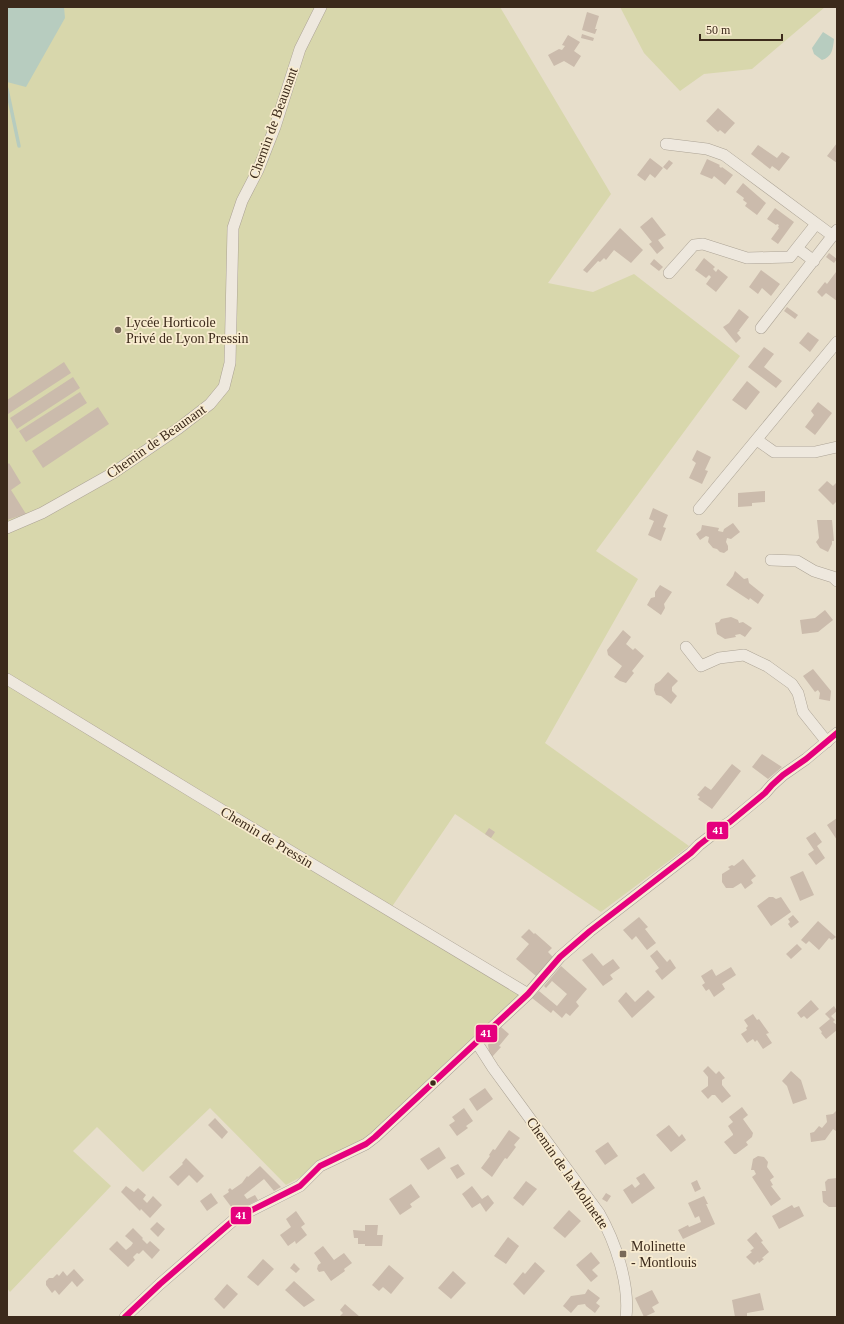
<svg xmlns="http://www.w3.org/2000/svg" width="844" height="1324" font-family="Georgia,serif">
<rect width="100%" height="100%" fill="#e7decb"/>
<path fill="#d8d7ac" d="M7,7H500L611,194L548,283L593,292L634,274L740,356L596,551L638,579L545,743L689,846L601,912L455,814L387,914L520,995L363,1143L286,1185L210,1108L143,1172L97,1127L73,1151L111,1186L10,1292L7,1288Z
M620,7H825L752,69L704,74L680,91L644,53Z"/>
<path fill="#b7ccbf" d="M7,7H64L65,18L26,87L7,82Z
M823,32L834,39C833,49 832,57 822,60L814,54L812,48Z"/>
<g fill="none" stroke-linecap="round" stroke-linejoin="round">
<path stroke="#b7ccbf" stroke-width="3.5" d="M7,89L19,146"/>
</g>
<path fill="#cbbbac" d="M587,12L599,16L595,29H597L595,34L582,30Z
M582,34L594,38L593,41L581,38Z
M568,35L580,42L574,51L581,56L574,67L564,61L554,66L548,55L559,49L562,50L565,46L562,45Z
M718,108L735,123L725,134L720,130L718,132L706,121Z
M837,143V163L827,156Z
M758,145L777,158L782,152L790,157L779,171L772,166L770,169L751,154Z
M650,158L663,168L655,178L650,174L645,181L637,175Z
M707,159L720,165L719,166L721,168L722,167L733,175L725,185L714,176L712,179L700,174Z
M669,160L673,163L667,170L663,167Z
M743,183L766,203L757,215L745,206L747,203L743,200L744,198L736,192Z
M775,208L794,222L778,244L771,239L779,228L778,227L779,225L777,224L776,225L767,219Z
M652,217L666,235L658,240L664,248L657,254L649,244L652,242L640,227Z
M620,228L643,250L631,263L614,250L606,260L604,258L600,262L598,261L587,273L583,270Z
M829,253L837,259L834,263L826,257Z
M704,258L715,267L713,269L716,272L718,269L728,277L716,292L706,284L711,277L709,275L706,278L695,270Z
M654,259L663,267L659,271L650,264Z
M761,270L780,284L771,296L762,288L758,294L749,287Z
M836,272L837,273V301L826,293L822,297L817,292L825,282L827,284Z
M787,307L798,315L795,319L784,311Z
M739,309L749,317L739,330H740L737,333L741,338L736,343L723,327L729,323Z
M808,332L819,340L810,352L799,343Z
M764,347L774,354L764,367L782,381L776,388L748,367Z
M64,362L71,373L8,414L7,412V400Z
M73,377L80,388L17,429L10,418Z
M747,381L760,392L746,410L732,400Z
M80,392L87,403L26,442L19,431Z
M818,402L832,413L815,435L805,427L814,415L811,411Z
M98,407L109,424L43,468L32,451Z
M697,450L711,457L705,470L708,471L702,484L689,478L696,463L692,460Z
M9,463L21,483L11,490L26,514L7,520V511L8,510L7,508V465Z
M827,481L833,486L837,482V501L833,505L818,490Z
M765,491V502L752,503V506L738,507V493Z
M653,508L668,515L663,527L666,528L661,541L648,535L654,521L649,519Z
M817,520H832L834,541H832V544L828,552L820,548L816,542L819,538Z
M733,523L740,532L731,539L727,538L726,542L728,546V550L724,553L720,552L717,549L713,548L708,542L709,537L706,536L700,540L696,534L701,530L702,525L719,528L718,531L723,532L724,529Z
M735,571L744,579L748,578L749,583L764,595L758,604L750,598L749,600L726,585L733,576Z
M660,585L672,592L664,604L665,608L661,615L647,605L651,598L655,597V592Z
M825,610L833,620L818,632L802,634L800,620L815,618Z
M731,617L738,620L739,623L743,622L752,628L745,637L740,634L735,635L736,637L725,639L717,634L715,623L719,622L721,619Z
M623,630L631,637L626,644L633,650L635,648L644,656L632,671L634,673L626,683L620,681L614,677L622,666L608,655L607,650Z
M813,669L831,691L830,701L819,699L820,693L818,690L815,692L803,676Z
M668,672L678,681L672,687V691L677,696L671,704L661,696L656,695L654,690L655,684L660,681Z
M762,754L782,767L768,779L752,767Z
M732,764L741,771L712,809L698,799L700,797L697,795L705,786L711,790Z
M837,818V840L827,825Z
M489,828L495,832L491,838L485,834Z
M815,832L822,842L817,846L825,858L816,865L808,854L814,850L806,838Z
M743,859L756,876L751,880L753,883L745,889L741,883L733,888H726L722,882V874L730,869L728,867L732,865L734,866Z
M803,871L814,895L800,901L790,877Z
M769,897H773L776,899L781,897L791,912L771,926L757,906Z
M793,915L799,922L791,928L788,924L790,922L788,919Z
M639,917L648,927L645,929L656,943L647,950L636,936L632,940L623,930Z
M818,921L836,937L832,940L829,938L819,950L809,941L806,944L801,940Z
M529,929L534,934L535,933L552,948L548,952L554,958L536,976L516,959L529,944L521,937Z
M797,944L802,949L791,959L786,954Z
M657,950L667,962L670,959L676,968L662,980L655,971L659,968L650,956Z
M592,953L603,966L613,959L620,968L610,975L613,979L603,986L582,960Z
M561,966L587,989L576,1002L579,1006L570,1016L566,1013L562,1018L553,1010L551,1013L532,998L539,991L557,1006L567,994L552,981L546,988L544,986Z
M731,967L736,975L722,984L725,989L714,997L709,989L706,991L702,985L705,983L701,976L712,969L716,976Z
M648,990L655,997L632,1018L618,1001L626,992L635,1002Z
M811,1000L819,1009L807,1019L804,1016L801,1018L797,1013Z
M834,1006L837,1011L831,1016L835,1020L833,1022L837,1025V1030L826,1039L821,1033L822,1032L819,1028L830,1019L825,1014Z
M753,1014L757,1020L759,1019L769,1033L766,1034L772,1043L763,1049L757,1040L755,1042L753,1039L747,1043L741,1034L747,1030L746,1028L748,1026L744,1020Z
M501,1027L509,1034L499,1046L501,1047L492,1057L489,1051L488,1045L492,1037Z
M708,1066L716,1074L719,1071L725,1078L722,1080V1085L731,1096L722,1103L715,1095H712L708,1099L701,1091L708,1086V1077L703,1071Z
M791,1071L801,1080L807,1099L793,1104L787,1086L782,1081Z
M485,1088L493,1099L477,1111L469,1099Z
M742,1107L748,1115L743,1119L753,1133L752,1137L746,1142L748,1145L736,1154H734L724,1142L733,1135V1134L728,1126L733,1122L729,1117Z
M464,1108L473,1121L466,1126L468,1128L457,1136L449,1125L455,1121L452,1117Z
M837,1110V1129L836,1131L833,1129L825,1140L811,1142L810,1133L814,1132L819,1126L822,1128L827,1122L826,1115L833,1114Z
M215,1118L228,1132L222,1139L208,1125Z
M669,1125L679,1137L682,1134L686,1140L671,1152L656,1135Z
M509,1130L520,1138L514,1145L516,1147L507,1159L505,1158L492,1177L481,1168L490,1156L489,1155L493,1149L495,1150Z
M608,1142L618,1156L605,1165L595,1151Z
M439,1147L446,1158L428,1170L420,1159Z
M758,1156L764,1157L768,1162L767,1167L774,1177L770,1180L773,1185L771,1186L781,1199L771,1206L752,1177L756,1174L754,1170H751L753,1159Z
M186,1158L204,1176L197,1183L189,1175L178,1186L169,1177L183,1164L182,1163Z
M458,1164L465,1174L457,1179L450,1168Z
M260,1166L281,1187L274,1191L264,1179L244,1195L247,1199L255,1195L258,1200L235,1212L223,1196L229,1192L228,1190L230,1188L232,1190L242,1183L247,1176L248,1177Z
M644,1173L655,1188L632,1204L623,1190L632,1184L635,1188L640,1184L636,1178Z
M837,1178V1207H829L823,1202L822,1191H826L825,1182L828,1179Z
M697,1180L701,1189L695,1192L691,1183Z
M526,1181L537,1189L523,1206L513,1198Z
M411,1184L420,1197L410,1204L412,1207L400,1215L389,1199Z
M126,1186L134,1192L138,1188L146,1195L143,1199L147,1203L153,1196L162,1205L150,1218L141,1209L140,1211L121,1192Z
M472,1186L482,1199L488,1195L494,1203L486,1212L480,1203L472,1208L462,1194Z
M211,1193L218,1203L207,1211L200,1201Z
M606,1193L611,1196L607,1202L602,1199Z
M704,1196L708,1204H706L715,1224L683,1239L678,1230L688,1225L689,1227L701,1222L699,1216L695,1218L688,1203Z
M792,1205L794,1208L799,1206L804,1216L779,1229L772,1216Z
M569,1210L581,1221L565,1238L553,1228Z
M296,1211L305,1224L301,1227L307,1235L296,1244L295,1241L288,1246L280,1235L291,1227L286,1219Z
M157,1222L165,1229L158,1237L150,1229Z
M365,1225H378L377,1235H383L382,1246H365V1244H358V1238H354L353,1230L365,1231Z
M133,1228L143,1238L142,1239L147,1244L150,1241L160,1250L152,1259L143,1250L139,1254L137,1253L133,1257L135,1260L128,1267L109,1249L117,1241L126,1250L131,1246L133,1243L125,1236Z
M756,1232L763,1241L761,1242L769,1252L762,1258L764,1259L759,1263L758,1261L754,1265L746,1257L752,1252L750,1251L754,1248L747,1240Z
M508,1237L519,1246L506,1264L494,1256Z
M323,1246L334,1260L344,1253L352,1263L344,1269L345,1271L331,1281L324,1271L319,1272L317,1269L318,1265L321,1263L314,1253Z
M591,1252L600,1263L592,1270L598,1276L591,1282L576,1265Z
M263,1259L274,1269L258,1286L247,1277Z
M535,1262L545,1271L524,1295L513,1284L523,1272L525,1274Z
M294,1263L300,1269L296,1273L290,1268Z
M389,1265L404,1278L391,1294L383,1287L379,1291L372,1285Z
M74,1269L84,1280L77,1287L72,1281L59,1295L55,1290L52,1293L46,1285V1281L49,1278H53L57,1274L59,1276L63,1271L67,1276Z
M453,1271L466,1283L451,1299L438,1288Z
M294,1281L315,1300L304,1307L296,1300L285,1290Z
M227,1284L238,1294L224,1309L214,1299Z
M588,1289L600,1298L596,1303L600,1306L595,1313L586,1306L585,1304L578,1305L571,1313L563,1306L571,1296L585,1294Z
M652,1290L659,1303L652,1307L655,1312L644,1317L635,1298Z
M760,1293L764,1310L747,1313V1316L735,1317L732,1300Z
M345,1304L360,1317H339L343,1313L340,1310Z"/>
<g fill="none" stroke-linecap="round" stroke-linejoin="round">
<g stroke="#aca395" stroke-width="12">
<path id="minor" d="M666,144L707,149L724,155L833,236
M814,261L797,248L816,224
M669,273L694,245L703,244L747,258L790,257L797,248
M761,328L837,230
M757,440L774,452H815L837,447
M699,509L837,342
M7,528L42,513L113,473L179,428L210,404L224,387L230,363L233,228L242,201L258,170L275,127L300,49L321,7
M771,560L797,561L814,571L833,577L837,581
M686,647L701,666L719,658L744,655L767,666L792,684L798,693L803,712L827,742
M7,679L197,795L528,994
M477,1043L493,1068L599,1213C615,1241 630,1284 626,1317
M125,1317L160,1284L236,1218L300,1186L320,1166L366,1144L375,1137L528,994L560,957L590,931L691,853L699,845L722,827L730,822L765,793L772,785L783,775L806,759L837,733"/>
</g>
<use href="#minor" stroke="#eee8de" stroke-width="11"/>
<g stroke="#f9ecd0" stroke-width="9">
<path id="bus-1" d="M125,1317L160,1284L236,1218L300,1186L320,1166L366,1144L375,1137L528,994L560,957L590,931L691,853L699,845L722,827L730,822L765,793L772,785L783,775L806,759L837,733"/>
</g>
<use href="#bus-1" stroke="#e5007d" stroke-width="6"/>
</g>
<g fill="#786959" stroke="#f9ecd0" stroke-width="1.5">
<circle cx="118" cy="330" r="4"/>
<rect x="619" y="1250" width="8" height="8" rx="2"/>
</g>
<circle fill="#3c2a1b" stroke="#f9ecd0" stroke-width="1.5" cx="433" cy="1083" r="3.5"/>
<g text-anchor="middle" stroke-width="3.5" stroke-linejoin="round" paint-order="stroke">
<g font-size="14" fill="#3c2a1b" stroke="#f9ecd0">
<text transform="translate(273 123) rotate(-70)" y="5">Chemin de Beaunant</text>
<text transform="translate(156 441) rotate(-35)" y="5">Chemin de Beaunant</text>
<text transform="translate(267 837) rotate(31)" y="5">Chemin de Pressin</text>
<text transform="translate(568 1173) rotate(55)" y="5">Chemin de la Molinette</text>
</g>
<g font-size="14" fill="#3c2a1b" stroke="#f9ecd0" text-anchor="start">
<text x="126" y="327">Lycée Horticole<tspan x="126" dy="16">Privé de Lyon Pressin</tspan></text>
<text x="631" y="1251">Molinette<tspan x="631" dy="16">- Montlouis</tspan></text>
</g>
</g>
<g stroke="#f9ecd0" stroke-width="1.5">
<rect x="706" y="821" width="23" height="19" rx="4" fill="#e5007d"/>
<rect x="475" y="1024" width="23" height="19" rx="4" fill="#e5007d"/>
<rect x="230" y="1206" width="22" height="19" rx="4" fill="#e5007d"/>
</g>
<g font-size="11" text-anchor="middle" font-weight="bold" fill="#fff">
<text x="718" y="834">41</text>
<text x="486" y="1037">41</text>
<text x="241" y="1219">41</text>
</g>
<rect width="844" height="1324" fill="none" stroke="#3c2a1b" stroke-width="16"/>
<path d="M700 34v6h82v-6" fill="none" stroke="#3c2a1b" stroke-width="2"/>
<text x="706" y="34" font-size="12" fill="#3c2a1b" stroke="#f9ecd0" stroke-width="3" paint-order="stroke">50 m</text>
</svg>
